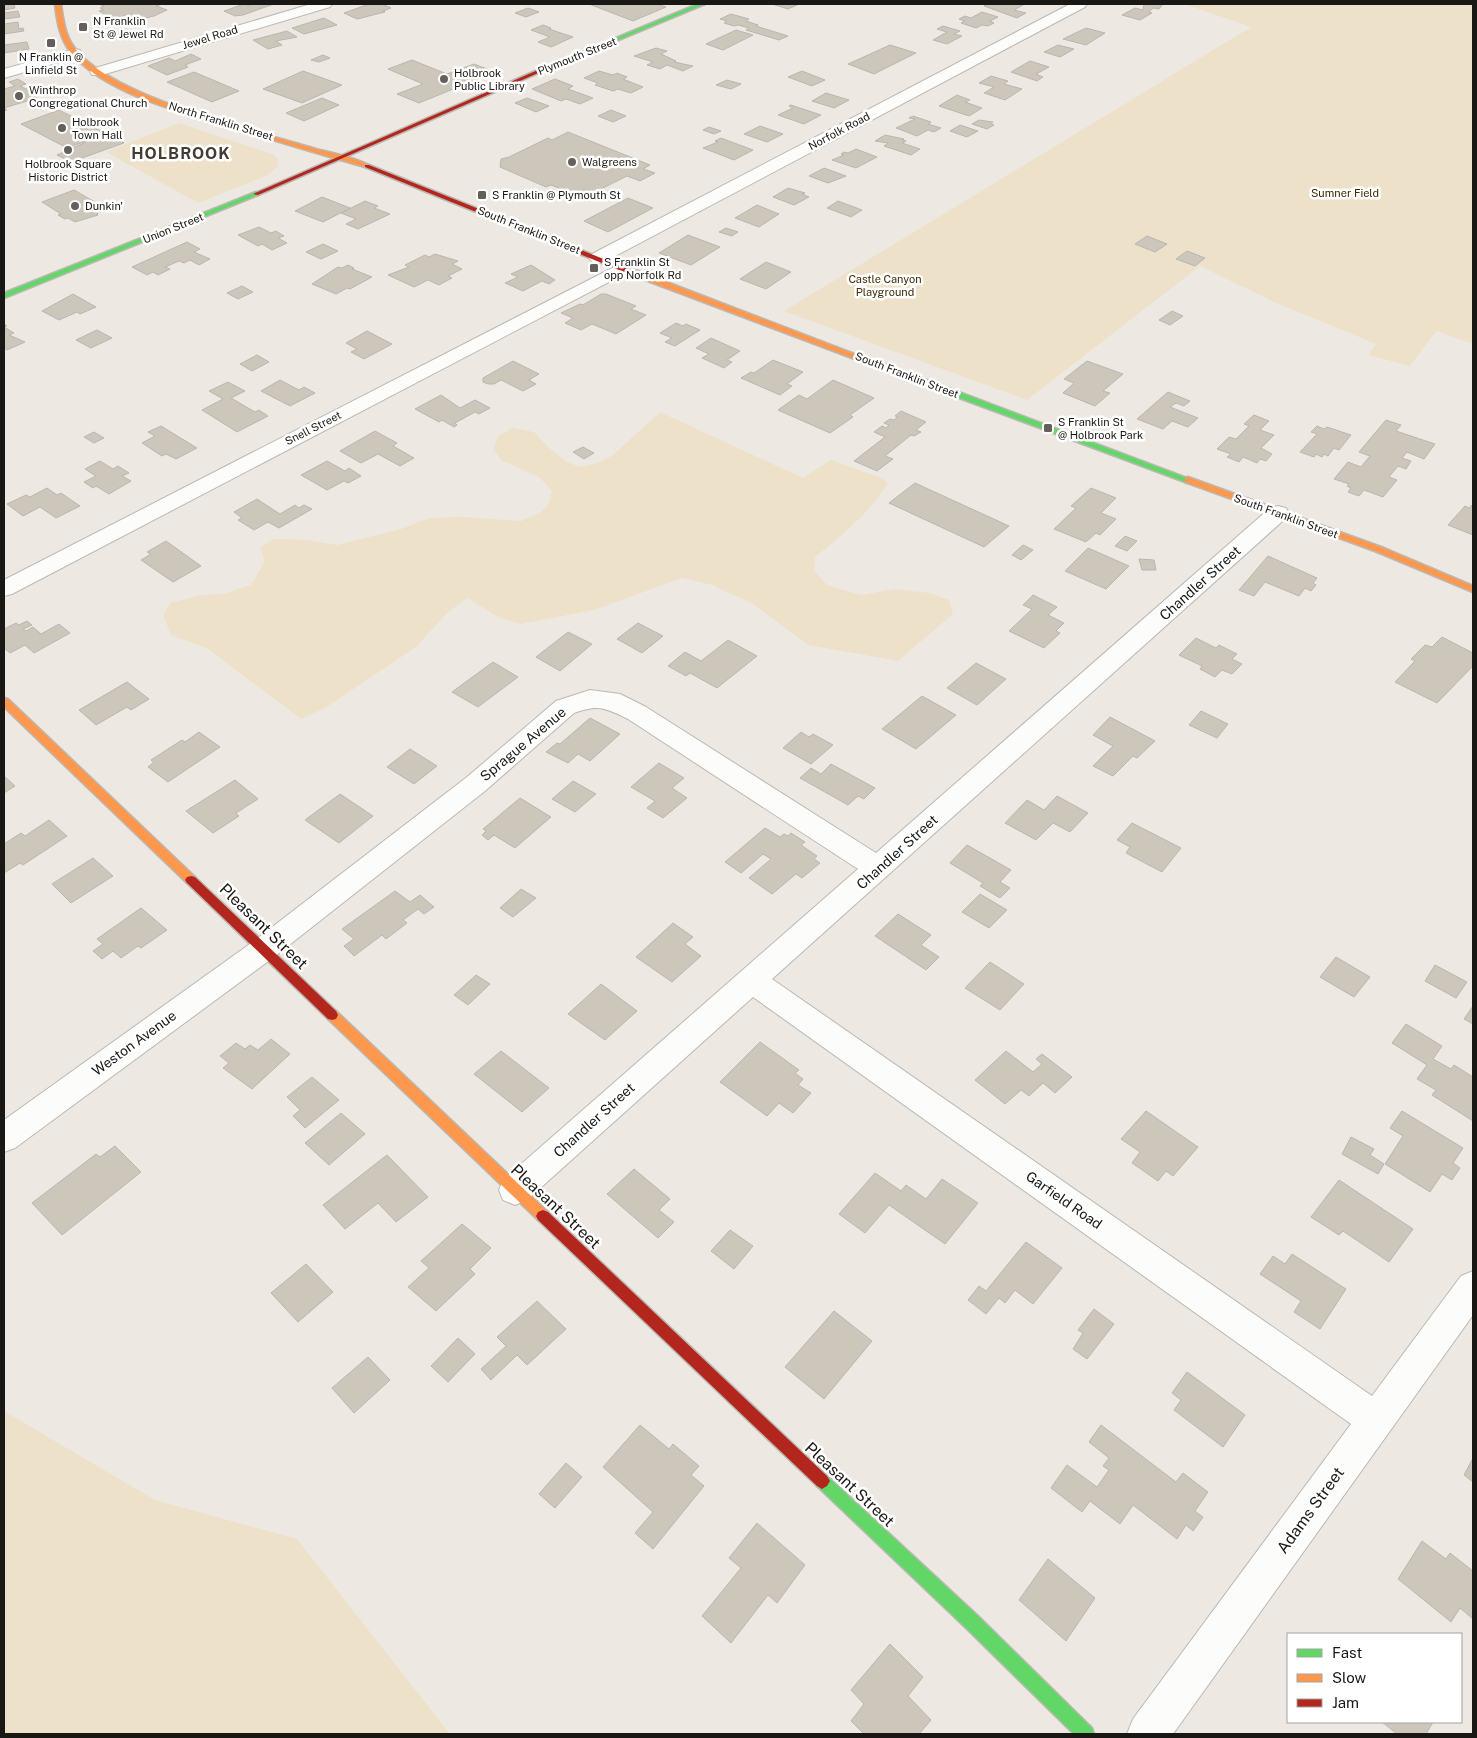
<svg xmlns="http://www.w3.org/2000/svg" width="1477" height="1738" font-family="'Public Sans',sans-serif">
<rect width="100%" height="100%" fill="#ede9e2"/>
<path fill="#eee1c9" d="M1184,4H1473V344L1436,331L1410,366L1368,355L1376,344L1272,301L1200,266L1027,400L784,311L1251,27Z
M179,123L272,154L278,159V166L268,175L198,203L106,152Z
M660,412L803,478L831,460L882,478L888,483C870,513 842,535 815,557L814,570L827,585L861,595L895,589L930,593L949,600L953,614L898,661L808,645L753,604L712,585L682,578L594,610L521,624L500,618L467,598L447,613L416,647L325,708L301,719L208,649L171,635L163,615L170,603L201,595L223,594L251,585L265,561L260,547L274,539L308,540L337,545L401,529L429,518L463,517L521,521L541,512L549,503L552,491L539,477L501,460L493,449L498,436L512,428L534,432L549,448L567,462L580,467L598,463L613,455Z
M4,1411L155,1500L297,1539L450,1734H4Z"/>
<path fill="#cdc6ba" stroke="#b9b6b1" d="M4,4H14L15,8L4,10Z
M98,4H163L156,6L167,10L154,16L141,19L129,14L114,19L99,11L104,10L100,8L104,6Z
M244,4L247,6L252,4H274L243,15L235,16L224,11Z
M369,4H382L391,8L383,11L385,12L357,19L344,13Z
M589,4H656L666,7L633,21Z
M772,4H793L797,5L788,9Z
M989,4H1025L1014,10L1026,13L1017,18L984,6Z
M1144,4H1163L1159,9L1153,8L1149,12L1152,13L1140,20L1122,15L1135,8L1143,10Z
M528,8L539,12L526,17L515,13Z
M18,11L20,17L4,19V13Z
M982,12L998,17L990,21L994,23L988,26L982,25L976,28L961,23L965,21L959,19L965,16L971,18Z
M731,14L749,19L746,21L758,25L756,26L788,36L779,40L746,30L749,28L738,25L734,26L724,23L727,21L720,19Z
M324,18L337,25L304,34L292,28Z
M18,22L19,29L23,28L24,31L4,34V24Z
M543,25L551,28L549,29L573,37L551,47L538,42L550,37L531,30Z
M943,26L960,31L954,34L962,36L947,44L933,40L947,32L937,29Z
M1086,28L1105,33L1086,45L1063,39Z
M736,30L753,35L723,50L706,44Z
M287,31L297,37L276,41L282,45L268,49L253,40Z
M27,42L29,49L4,53V45Z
M890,45L916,53L874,74L848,64Z
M1058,45L1074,49L1060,57L1044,52Z
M656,48L667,51L661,54L676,61L674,62L693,66L683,71L667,65L660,69L647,65L653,62L634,56Z
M191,54L201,59L185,65L188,67L167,75L148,66L169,58L175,61Z
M323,55L330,58L319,62L311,60Z
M412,60L447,74L474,64L495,72L419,103L397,94L423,84L388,69Z
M1030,61L1049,67L1036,74L1043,77L1037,81L1011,72Z
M303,71L342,85L302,103L263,89Z
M599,71L613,75L617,73L627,77L623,79L643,87L631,93L618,89L613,91L595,85L598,83L584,78Z
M802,71L825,80L812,86L788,77Z
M194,72L239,91L212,102L167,82Z
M991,76L1008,81L1004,84L1022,89L1005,100L984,93L994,87L979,83Z
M18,79L26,84L20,86L26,89L32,87L39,92L31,94L37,98L4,108L7,110L4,111V89L15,86L9,82Z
M555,79L573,86L568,89L593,98L580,104L566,99L561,101L532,89Z
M727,80L741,84L731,89L716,85Z
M826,93L849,100L834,108L812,101Z
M957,95L970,100L965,102L982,108L969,116L939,106Z
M322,98L339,105L304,121L286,113Z
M527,98L549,106L536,112L515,103Z
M791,105L821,115L804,124L778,115L793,108L789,106Z
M59,110L103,132L106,134L67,148L21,124Z
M611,110L626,116L613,122L598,116Z
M913,116L931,122L928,124L941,128L934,132L928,130L917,136L896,128L915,119L909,118Z
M979,120L993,122L991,124L994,125L987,129L972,124Z
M960,125L978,131L967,137L950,131Z
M760,126L783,134L767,142L744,134Z
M709,127L721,131L714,134L703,130Z
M568,132L650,165L643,169L655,173L640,181L627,176L583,198L551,185L546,187L500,167L501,159L509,157L548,138L552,140Z
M102,135H109L124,143L71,162L57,155Z
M885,135L904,139L902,140L906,141L902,143L920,149L911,155L884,146L888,143L875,141Z
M721,138L753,150L734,160L703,148L718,142L715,141Z
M856,149L877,157L856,168L832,160L844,155L841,154L844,152L848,153Z
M824,168L846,176L828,183L809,176Z
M788,188L805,193L802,194L809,197L794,205L773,197Z
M74,190L107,209L96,214L98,215L75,222L68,218L65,219L58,215L61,214L42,202Z
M322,197L350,208L323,222L295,211Z
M628,198L653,208L608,232L584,221Z
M365,201L378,206L374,208L390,214L358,229L346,224L356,219L341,213Z
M838,201L862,210L851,217L827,208Z
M757,205L779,214L759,227L735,218Z
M259,227L271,233L276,231L284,236L278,238L287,243L272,250L262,244L258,246L238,235Z
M726,228L738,232L732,236L719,232Z
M688,235L720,247L691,265L659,253Z
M1147,236L1167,244L1155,252L1135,244Z
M187,242L200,249L194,252L210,259L199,265L190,260L184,263L179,261L165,267L170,269L158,275L153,272L147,275L132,267Z
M323,244L338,251L321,259L306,252Z
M1187,251L1205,258L1195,266L1176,259Z
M435,254L458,261L452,264L462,269L448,276L452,278L439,285L428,280L414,287L388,275L409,267L405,265L425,255L429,257Z
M766,262L791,272L766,289L740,279Z
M348,265L354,268L352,269L372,277L350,289L347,288L336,294L312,284L338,267L342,268Z
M531,265L555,280L549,284L542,281L523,291L505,283L518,277L511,274Z
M242,286L253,292L238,299L227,293Z
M73,294L96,307L80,314L77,312L59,320L42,311Z
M601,294H606L636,306L631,309L646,315L616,334L592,324L581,330L565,323L573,318L561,313L580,304L583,305Z
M1172,311L1183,316L1170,325L1159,320Z
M676,323L683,326L686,324L700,330L675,346L665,342L672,338L660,333Z
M4,324L7,326L4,327L14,333L9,335L25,342L7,350L4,348Z
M97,330L112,338L91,348L76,340Z
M367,331L392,344L364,359L351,352L357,349L346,343Z
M711,338L740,351L727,360L732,362L724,368L702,358L709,354L696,348Z
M257,355L269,362L252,371L240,364Z
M773,360L803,372L787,384L792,386L780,395L741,378L751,372L754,373Z
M513,361L539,374L529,380L536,384L523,391L501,380L494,384H488L483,382V378Z
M1087,361L1123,374L1103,391L1110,393L1095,406L1063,393L1074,383L1064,379Z
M280,380L299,390L304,387L315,393L290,406L261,391Z
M833,380L874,398L850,415L853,417L830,433L778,410L799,395L807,399Z
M228,382L245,391L231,398L255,412L259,410L268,416L237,432L202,410L223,399L209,391Z
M1168,392L1190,401L1184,406L1176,403L1170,407L1198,418L1188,427L1172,421L1163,429L1137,419Z
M441,395L460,408L475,400L490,408L479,414L475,412L455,423L457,425L454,427L442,420L439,422L415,409Z
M901,411L926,422L916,430L921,432L914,436L911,435L885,456L893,459L877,471L854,461L885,437L874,432L882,426L886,428L889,425L884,423L890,419L894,420L898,417L895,416Z
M1254,415L1269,421L1260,430L1274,435L1261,448L1272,454L1266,461L1260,459L1257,463L1243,457L1239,462L1227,457L1231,454L1217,449L1229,437L1236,439L1249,426L1244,424Z
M1386,420L1401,425L1396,431L1435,444L1424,459L1407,452L1402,458L1411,461L1406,469L1398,466L1389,477L1397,480L1383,497L1364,490L1359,496L1348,492L1351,488L1347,486L1349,484L1334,479L1348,462L1361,467L1370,456L1359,452Z
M161,426L197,448L176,459L166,454L162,456L142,443L155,436L148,432Z
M1317,426L1324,429L1327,427L1351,435L1339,450L1334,448L1328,456L1324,454L1322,457L1316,454L1314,457L1300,452L1317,434L1311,432Z
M375,431L397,443L393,446L414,458L400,466L378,454L361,463L340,451Z
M94,432L104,438L94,443L84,437Z
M583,447L594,453L584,459L573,452Z
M100,461L113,469L118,466L129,473L122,476L131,481L109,494L96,486L93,488L84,482L96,476L85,469Z
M327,461L345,471L349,468L361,476L348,483L344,481L327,490L301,475Z
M915,483L1009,526L984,547L889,503Z
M47,488L57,495L61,493L80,506L56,518L40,507L23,516L7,504L26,495L30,497Z
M1091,488L1116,498L1101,513L1116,519L1100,535L1096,533L1086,542L1054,529L1076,508L1071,506Z
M257,499L280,514L295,505L299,508L304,505L312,509L279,528L268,522L254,530L238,520L242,518L234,512Z
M1473,504V535L1448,525L1465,506L1469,508Z
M1125,536L1137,541L1127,551L1115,546Z
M166,541L201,566L173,582L141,560L151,554L147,552Z
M1023,545L1033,550L1021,560L1012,555Z
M1088,548L1129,566L1106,589L1065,571Z
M1268,556L1317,578L1313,583L1316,585L1311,591L1305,588L1299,596L1265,582L1254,596L1239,590Z
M1139,559L1154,560L1156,570H1142Z
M1033,595L1057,607L1048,615L1064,623L1056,631L1060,633L1044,648L1009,631L1032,609L1023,605Z
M27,621L32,625L23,629L26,631L33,627L41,634L59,624L70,633L34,653L25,645L10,653L4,648V629L16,623L19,625Z
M638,623L663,636L642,653L617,639Z
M568,632L592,644L560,671L536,657Z
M1442,637L1473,653V666L1437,703L1395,682L1415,661L1411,659L1425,645L1432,647Z
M1196,638L1216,648L1219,645L1237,654L1232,659L1242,664L1232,674L1222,670L1215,677L1200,669L1202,666L1179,655Z
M728,640L757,656L717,688L690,673L686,676L668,666L685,652L701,661Z
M493,662L518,677L478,707L452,692Z
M976,663L1006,679L977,705L947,688Z
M127,682L149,699L131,710L127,707L96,725L79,710Z
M922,696L956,715L916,749L882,729Z
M1201,711L1228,724L1217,738L1189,725Z
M1110,717L1155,741L1137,758L1133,756L1113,776L1093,766L1113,746L1093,735Z
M590,718L620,734L590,761L578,754L568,763L546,752L557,743L560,744Z
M199,732L220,747L168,782L148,767L154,762L151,760L182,740L185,742Z
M801,732L809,737L813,734L833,745L811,764L783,748Z
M410,749L437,766L414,784L387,767Z
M659,763L684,778L672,788L687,798L663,818L647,808L655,801L631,787Z
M831,764L875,788L864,799L858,796L848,805L800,778L811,768L821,774Z
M4,776L15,786L4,793Z
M235,780L258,799L236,813L239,816L213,833L186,811Z
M573,781L596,794L575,812L552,799Z
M340,794L373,816L339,843L305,820Z
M1057,796L1088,813L1070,832L1053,823L1036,840L1005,823L1027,800L1044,810Z
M520,798L551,817L515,848L494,835L488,840L482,835L486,831L483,829Z
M49,820L67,836L23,865L20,863L4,873V844L21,833L25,836Z
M1132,823L1181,848L1162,872L1126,853L1130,847L1117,840Z
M765,828L780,837L784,834L788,836L791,833L805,842L801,845L817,856L814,859L820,863L802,878L796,874L772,894L749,878L771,859L763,854L741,873L725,862Z
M967,845L1011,870L1000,882L1010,888L1000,898L980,886L983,883L950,863Z
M93,858L113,876L71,903L52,884Z
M521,889L536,898L513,917L500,908Z
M395,891L410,902L420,895L434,907L424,914L418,909L403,920L407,923L386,939L382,935L354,956L344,946L354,939L342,929Z
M980,894L1007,910L989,928L962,912Z
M141,908L167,930L141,948L138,946L121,958L113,951L102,959L93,951L103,944L97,939Z
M898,914L931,935L921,945L939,957L926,970L875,936Z
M673,923L693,937L685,944L701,956L672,982L636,957Z
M1336,957L1370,977L1354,997L1320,977Z
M990,962L1024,984L1000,1010L965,988Z
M1435,965L1467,982L1456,998L1425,981Z
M476,975L490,984L468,1005L454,995Z
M601,984L637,1011L605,1040L568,1014Z
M1473,1006V1024L1464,1019Z
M1406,1024L1442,1046L1433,1059L1451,1069L1454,1065L1473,1077V1121L1432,1095L1436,1090L1417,1079L1427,1065L1392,1043Z
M271,1039L290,1054L252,1089L223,1068L229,1063L220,1056L236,1043L245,1049L250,1045L258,1050Z
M760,1042L799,1070L795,1073L803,1079L798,1085L811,1093L793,1113L779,1103L767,1116L720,1082Z
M501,1051L549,1088L522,1112L474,1074Z
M1006,1051L1033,1072L1042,1064L1036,1059L1042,1054L1072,1077L1055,1093L1043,1083L1029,1096L1021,1090L1005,1104L975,1080Z
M312,1077L339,1100L305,1128L293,1116L300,1110L287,1097Z
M1146,1111L1198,1147L1173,1176L1166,1171L1158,1181L1132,1163L1140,1152L1121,1139Z
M1402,1111L1463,1148L1453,1163L1460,1168L1452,1180L1442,1174L1430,1192L1385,1164L1403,1136L1390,1128Z
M341,1113L365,1134L329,1165L305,1143Z
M1351,1137L1374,1149L1370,1155L1384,1164L1378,1174L1342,1154Z
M115,1146L141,1172L62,1235L32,1203L96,1154L100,1157Z
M387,1155L428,1197L396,1222L378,1203L345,1229L323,1205Z
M634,1169L670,1199L659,1210L674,1222L658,1238L607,1194Z
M875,1173L901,1191L906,1185L926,1199L942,1179L978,1203L945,1244L889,1205L865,1233L839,1214Z
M1339,1180L1413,1229L1389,1262L1343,1231L1339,1235L1311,1217Z
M462,1224L491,1248L470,1269L475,1274L436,1311L408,1287L429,1268L421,1261Z
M730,1230L753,1246L734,1269L711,1251Z
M1026,1242L1062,1268L1033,1304L1015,1290L1005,1303L999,1298L986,1314L968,1300L979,1286L986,1291Z
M1292,1254L1346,1289L1320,1329L1294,1312L1301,1301L1260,1274L1273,1256L1285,1264Z
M306,1264L333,1292L298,1322L271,1293Z
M537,1301L566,1329L527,1365L517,1355L491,1380L481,1369L506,1346L497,1337Z
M1094,1309L1114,1324L1087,1359L1073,1349L1083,1333L1078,1330Z
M834,1311L872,1341L824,1399L785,1367Z
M458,1338L475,1354L448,1382L431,1366Z
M368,1357L390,1380L354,1413L332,1388Z
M1187,1372L1245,1415L1223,1447L1174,1410L1181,1400L1172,1393Z
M640,1425L669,1449L673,1444L699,1466L691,1475L704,1486L653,1549L635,1533L653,1512L603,1467Z
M1101,1425L1176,1482L1183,1473L1208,1492L1195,1511L1203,1517L1193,1531L1186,1525L1177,1539L1133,1505L1120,1524L1090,1501L1082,1512L1051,1488L1067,1465L1097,1487L1109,1470L1103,1466L1109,1458L1089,1442Z
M1473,1458V1482L1464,1475Z
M566,1463L582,1477L555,1508L539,1494Z
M757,1523L805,1565L777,1603L768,1595L731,1643L702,1616L741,1568L729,1558Z
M1422,1541L1446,1559L1450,1553L1473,1571V1619L1460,1608L1451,1622L1398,1579Z
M1048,1559L1095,1598L1066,1641L1019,1600Z
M890,1644L923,1677L908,1696L931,1720L919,1734H864L851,1721L864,1704L851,1690Z
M1382,1722H1433L1426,1734H1397Z"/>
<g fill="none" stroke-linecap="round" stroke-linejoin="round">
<g stroke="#bbb8b3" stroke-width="2">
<path id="street" d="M311,4H332L330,7L102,75H92L90,72L92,69Z
M1070,4H1087L1085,7L604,262L598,263L592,262L589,258L592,254Z
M75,49L80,50L82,53L80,56L4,78V69Z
M622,263L628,264L631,268L628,272L12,594L4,596V580Z
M1278,506L1286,508L1289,513L1286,518L772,979L1372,1396L1461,1276L1473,1271V1315L1173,1734H1127L1133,1719L1351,1424L753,997L527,1200L515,1205L503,1200L499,1190L503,1180L858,869L628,719C605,708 599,704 574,713L485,791L274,957L15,1148L4,1152V1120L254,941L467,777L556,701L590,690L620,694L646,707L876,853L1270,508Z"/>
</g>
<g stroke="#bbb8b3" stroke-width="3">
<path id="fast" d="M698,4H705L551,68L546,67Z
M256,192L259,194L258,195L4,298V293Z
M876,363H882L1192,480L1188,483L1185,482L876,367Z
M822,1473L827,1476L977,1615L1092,1728L1094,1734H1074L965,1627L817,1486L814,1481L817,1476Z"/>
</g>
<g stroke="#bbb8b3" stroke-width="3">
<path id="slow" d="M55,4H61C63,19 65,35 74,47C109,97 257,131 316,149C332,153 358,158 370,166L365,167C322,155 279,142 237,129C185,113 109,96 72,54C60,40 57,22 55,4Z
M624,268H630L883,365L876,367L624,272Z
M1188,477L1381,547L1473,586V592L1375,551L1185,482V478Z
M4,698L8,699L195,877L197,880L195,883H187L4,707Z
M332,1010L336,1011L548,1212L550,1216L548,1220L543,1222L538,1220L328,1019L326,1015L328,1011Z"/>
</g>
<g stroke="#bbb8b3" stroke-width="3">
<path id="jam" d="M547,66L552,67L258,195L253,194Z
M365,165H369L631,270L624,272L365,167Z
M191,876L195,877L336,1011L338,1015L336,1019L332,1020L328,1019L187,883L185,880L187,877Z
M543,1210L548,1212L827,1476L830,1481L827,1486L822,1489L817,1486L538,1220L536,1216L538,1212Z"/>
</g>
<use href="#street" fill="#fcfcfb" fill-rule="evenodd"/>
<use href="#fast" fill="#63d668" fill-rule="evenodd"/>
<use href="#slow" fill="#ff974d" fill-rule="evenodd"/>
<use href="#jam" fill="#b3261e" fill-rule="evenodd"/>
</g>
<g fill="#64615c" stroke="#fff" stroke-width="2">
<rect x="78" y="22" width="10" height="10" rx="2.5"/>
<rect x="46" y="38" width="10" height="10" rx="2.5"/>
<circle cx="444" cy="79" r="5"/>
<circle cx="19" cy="96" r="5"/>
<circle cx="62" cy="128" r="5"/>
<circle cx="68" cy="150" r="5"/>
<circle cx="572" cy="162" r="5"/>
<rect x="477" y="190" width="10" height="10" rx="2.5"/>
<circle cx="75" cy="206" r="5"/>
<rect x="589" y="263" width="10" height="10" rx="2.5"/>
<rect x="1043" y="423" width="10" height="10" rx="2.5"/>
</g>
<g text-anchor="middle" stroke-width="5" stroke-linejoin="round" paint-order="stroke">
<g font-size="11" fill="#1a1814" stroke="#fff" text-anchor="start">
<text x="93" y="25">N Franklin<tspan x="93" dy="13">St @ Jewel Rd</tspan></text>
<text x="51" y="61" text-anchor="middle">N Franklin @<tspan x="51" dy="13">Linfield St</tspan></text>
<text x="454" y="77">Holbrook<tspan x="454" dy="13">Public Library</tspan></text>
<text x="29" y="94">Winthrop<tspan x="29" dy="13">Congregational Church</tspan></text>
<text x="72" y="126">Holbrook<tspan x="72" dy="13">Town Hall</tspan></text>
<text x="582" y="166">Walgreens</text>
<text x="68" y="168" text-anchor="middle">Holbrook Square<tspan x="68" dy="13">Historic District</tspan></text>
<text x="492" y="199">S Franklin @ Plymouth St</text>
<text x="85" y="210">Dunkin'</text>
<text x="604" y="266">S Franklin St<tspan x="604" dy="13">opp Norfolk Rd</tspan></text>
<text x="1058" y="426">S Franklin St<tspan x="1058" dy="13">@ Holbrook Park</tspan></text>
</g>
<g font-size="11" fill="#1a1814" stroke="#fff">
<text transform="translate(210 37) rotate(-17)" y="4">Jewel Road</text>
<text transform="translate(577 56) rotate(-22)" y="4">Plymouth Street</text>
<text transform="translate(221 121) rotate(17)" y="4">North Franklin Street</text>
<text transform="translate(839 131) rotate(-28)" y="4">Norfolk Road</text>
<text transform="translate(173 228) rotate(-22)" y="4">Union Street</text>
<text transform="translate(529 230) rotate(22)" y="4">South Franklin Street</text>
<text transform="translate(907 375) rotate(21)" y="4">South Franklin Street</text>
<text transform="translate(313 428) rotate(-27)" y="4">Snell Street</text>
<text transform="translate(1286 516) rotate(20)" y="4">South Franklin Street</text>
</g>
<g font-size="11" fill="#3c2b03" stroke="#fff">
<text x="1345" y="197">Sumner Field</text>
<text x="885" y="283">Castle Canyon<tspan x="885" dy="13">Playground</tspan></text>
</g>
<g font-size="14" fill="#1a1814" stroke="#fff">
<text transform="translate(1200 583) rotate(-42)" y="5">Chandler Street</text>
<text transform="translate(523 744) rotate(-40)" y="5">Sprague Avenue</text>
<text transform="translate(897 852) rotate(-42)" y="5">Chandler Street</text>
<text transform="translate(134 1043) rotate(-36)" y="5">Weston Avenue</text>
<text transform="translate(594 1120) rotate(-42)" y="5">Chandler Street</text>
<text transform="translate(1064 1200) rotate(35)" y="5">Garfield Road</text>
</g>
<g font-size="16" font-weight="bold" letter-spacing="1" fill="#423c33" stroke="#fff">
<text x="181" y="159">HOLBROOK</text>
</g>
<g font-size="16" fill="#1a1814" stroke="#fff">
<text transform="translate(264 926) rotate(44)" y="6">Pleasant Street</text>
<text transform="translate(556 1206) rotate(43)" y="6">Pleasant Street</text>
<text transform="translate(850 1484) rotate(43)" y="6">Pleasant Street</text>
<text transform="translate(1310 1510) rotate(-54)" y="6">Adams Street</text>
</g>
</g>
<rect width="1477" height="1738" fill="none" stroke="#1a1814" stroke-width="10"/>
<rect x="1287" y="1633" width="175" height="90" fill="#ffffff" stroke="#a3a3a1"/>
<rect x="1297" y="1649" width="25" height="8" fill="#63d668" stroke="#a3a3a1"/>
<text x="1332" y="1658" font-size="15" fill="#1a1814">Fast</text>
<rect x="1297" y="1674" width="25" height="8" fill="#ff974d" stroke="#a3a3a1"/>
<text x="1332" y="1683" font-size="15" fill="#1a1814">Slow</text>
<rect x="1297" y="1699" width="25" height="8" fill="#b3261e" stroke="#a3a3a1"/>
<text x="1332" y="1708" font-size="15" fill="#1a1814">Jam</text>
</svg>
